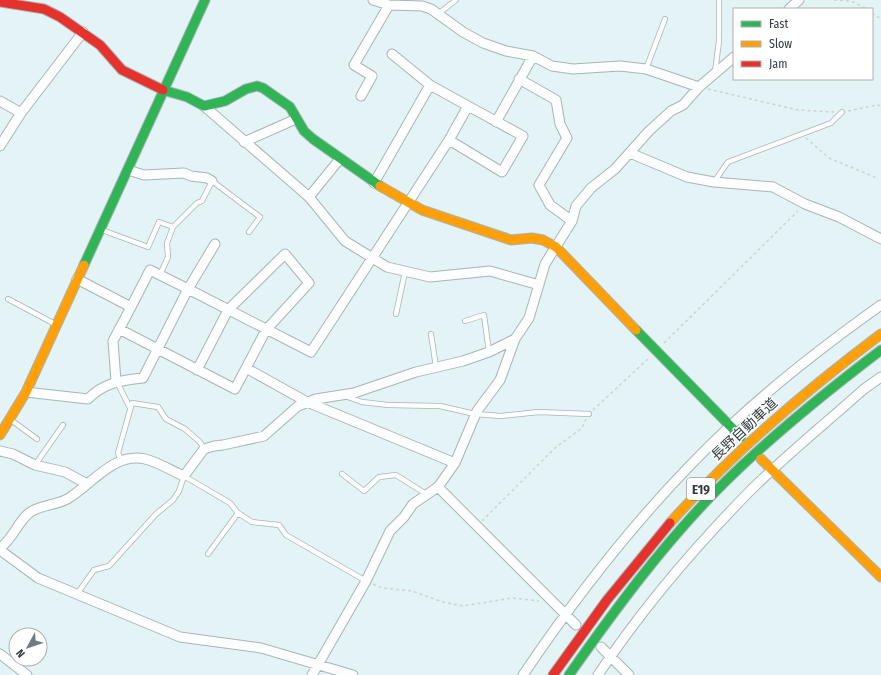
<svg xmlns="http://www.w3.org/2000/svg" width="881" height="675" font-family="'Fira Sans Condensed','Noto Sans JP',sans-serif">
<rect width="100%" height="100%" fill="#e4f3f6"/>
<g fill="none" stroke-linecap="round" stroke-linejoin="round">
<g stroke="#a8b5b7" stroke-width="6">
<path id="lane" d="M438,14L456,0
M646,69L665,19
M715,72L719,41V0
M714,182L728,162L831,123L842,112
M102,230L148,247L159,222L173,227L197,203L202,201L212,181L260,217L249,232
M160,275L168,257L167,243L173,227
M8,299L55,324
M396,314L405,272
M465,321L484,315L489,352
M431,334L436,367
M117,382L130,408
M345,396L362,402L388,405L440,406L475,414L501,416L539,412L589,414
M11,420L37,439
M121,460L118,453L132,403L158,407L166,419L185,429L200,442L204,449
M35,465L63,425
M342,474L364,491L379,477L396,475L426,494
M208,554L238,513
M77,594L94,570L109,566L156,514L173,500L179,491L184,476L230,503L238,513L252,522L279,525L286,535L366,581"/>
</g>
<g stroke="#a8b5b7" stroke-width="11">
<path id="street" d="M373,0L389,5L422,6L431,9L463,32L483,43L506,51L533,56L552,66L573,69L620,66L646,69L699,87
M789,9L799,0
M392,54L430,85
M519,79L556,100L560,124L567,138L539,185L550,205L572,221
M361,96L372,76L354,65L389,5
M0,101L21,113
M204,106L309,197L345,241L387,267L430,277L490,271L539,285
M496,122L533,56
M449,140L502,172L523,136L468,106
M244,142L296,119
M0,146L21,113L83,32
M630,153L687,177L714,182L773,187L805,204L839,217L881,239
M128,170L144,175L184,173L191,176L207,178L212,181
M309,197L339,160
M215,244L188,289L311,352L449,140L468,106L430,85L374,183
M119,329L235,389L246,368L307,402L455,463
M197,370L228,310L285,254L309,283L266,330L246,368
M116,381L113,341L131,307
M26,392L88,399C103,383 122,380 143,378L188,289L150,270L131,307L77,279
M0,451L13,454L35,465L65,472L87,484
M438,487L576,625
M0,548C13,539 17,523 29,513C41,504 56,506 69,498C92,484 114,452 145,459C158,462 172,471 184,476L204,449L214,446L223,445L264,436L298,406L316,399L354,393L416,372L463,361L489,352L515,339
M0,550L38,578L180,637L261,648L353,675
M601,647L629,675
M0,654L27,675
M312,675L366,581L390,531L404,517L413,504L438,487L455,463L477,411L500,380L515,339L529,318L545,264L572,221L576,206L591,188L615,169L649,131L671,111L683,105L699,87L734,57
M523,675C583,586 651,500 730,426C777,382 829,342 881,305
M598,675C642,609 693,549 749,492C785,456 826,423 864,389L881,377"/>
</g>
<g stroke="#a8b5b7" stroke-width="11">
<path id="fast" d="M163,90L187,97L204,106L225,101L246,89L257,86L263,88L290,107L304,131L313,139L380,186
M84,265L205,0
M636,330L741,437
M569,675C614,611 661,547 716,491C767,439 823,394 881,350"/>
</g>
<g stroke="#a8b5b7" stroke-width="11">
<path id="slow" d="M380,186L422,210L511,240L532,238L543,240L556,247L636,330
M0,435L26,392L84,265
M761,459L881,577
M670,523C733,452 805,391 881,334"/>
</g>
<g stroke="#a8b5b7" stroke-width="11">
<path id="jam" d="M0,2L44,9L60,17L100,45L122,70L163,90
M553,675L607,600L670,523"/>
</g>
<path stroke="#ced3d4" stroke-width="1.5" stroke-dasharray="3 3" stroke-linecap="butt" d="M834,0L851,1L867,9
M872,13L881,19
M708,89L798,110L834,112
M848,111L877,105L881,106
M806,138L829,158L877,178
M664,343L798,211
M593,410L649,358
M482,521L555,448L582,428L586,419
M373,584L382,588L412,591L443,602L463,606L512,598L539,601"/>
<use href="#lane" stroke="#fbfdfe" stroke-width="4.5"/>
<use href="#street" stroke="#fbfdfe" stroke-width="9"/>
<use href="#fast" stroke="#30b455" stroke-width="9"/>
<use href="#slow" stroke="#ff9f0a" stroke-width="9"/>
<use href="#jam" stroke="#e5322d" stroke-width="9"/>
</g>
<g text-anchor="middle" stroke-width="3" stroke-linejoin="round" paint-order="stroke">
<rect fill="#fff" stroke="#6e7779" stroke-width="1" x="687" y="478" width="28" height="22" rx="3"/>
<g font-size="13" font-weight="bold" fill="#303d3f">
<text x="701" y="494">E19</text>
</g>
<g font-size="14" fill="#303d3f" stroke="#fff">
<text transform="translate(744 429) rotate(-43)" y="5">長野自動車道</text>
</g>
</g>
<rect x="733" y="8" width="140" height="72" fill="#ffffff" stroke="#acb1b2"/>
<rect x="741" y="21" width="20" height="6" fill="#30b455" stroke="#acb1b2"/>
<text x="769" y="28" font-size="12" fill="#303d3f">Fast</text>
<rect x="741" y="41" width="20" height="6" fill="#ff9f0a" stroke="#acb1b2"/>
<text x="769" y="48" font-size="12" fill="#303d3f">Slow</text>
<rect x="741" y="61" width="20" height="6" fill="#e5322d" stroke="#acb1b2"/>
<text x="769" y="68" font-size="12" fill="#303d3f">Jam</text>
<g transform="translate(28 647) rotate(230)"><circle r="19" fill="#ffffff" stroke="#acb1b2"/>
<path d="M0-3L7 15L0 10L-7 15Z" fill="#6f7d7f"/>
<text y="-6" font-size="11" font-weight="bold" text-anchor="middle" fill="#303d3f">N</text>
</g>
</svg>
